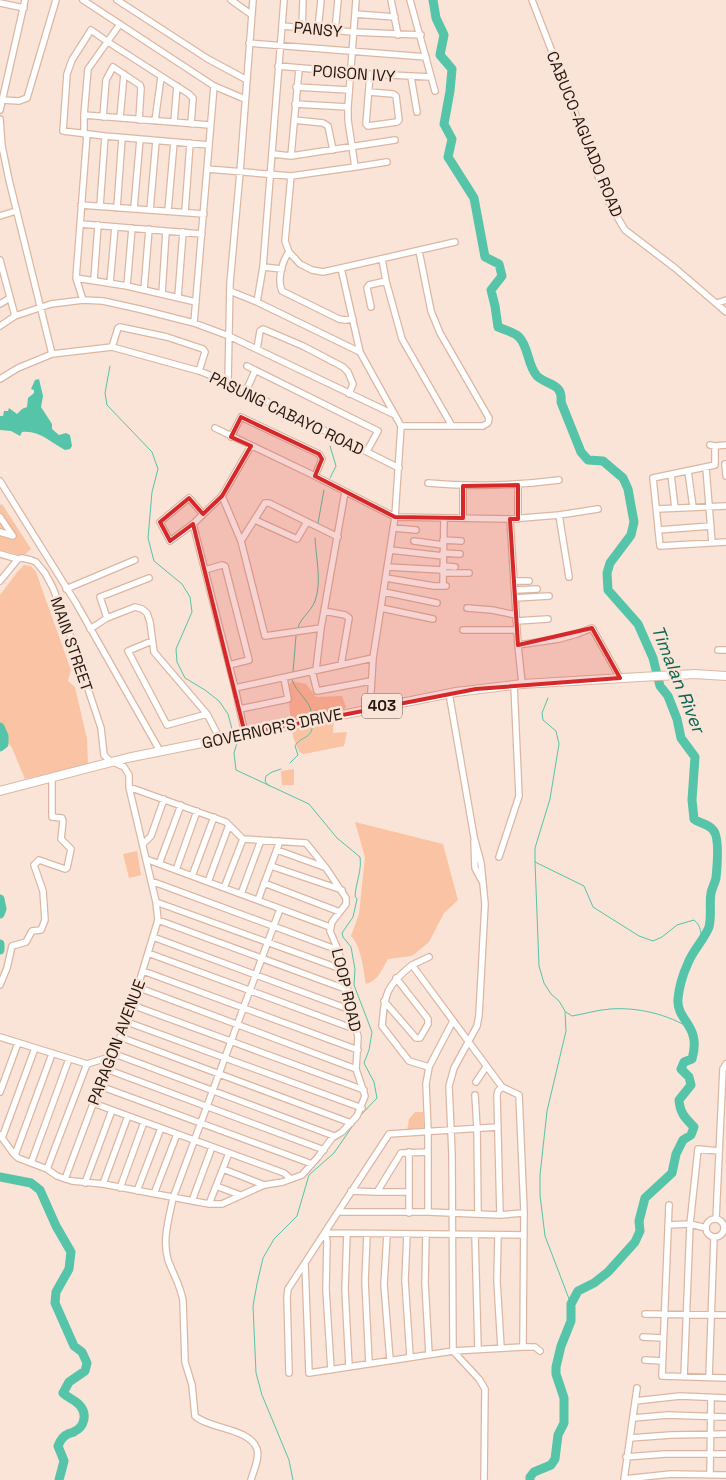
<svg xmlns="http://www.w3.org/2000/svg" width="726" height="1480" font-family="'Space Grotesk',sans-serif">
<rect width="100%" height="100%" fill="#fae4d7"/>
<path fill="#fac3a3" d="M2,504L31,549L23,556L0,550V505Z
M24,565L31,566L36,572L71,670L68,681L75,687L87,739L88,764L25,779L12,748L4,736L0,727V595L18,571Z
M292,681L306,684L316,697L342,696L346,707L334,720L333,733L347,732L344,746L304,754L299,752L293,737L287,687Z
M294,769V785H282L281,771Z
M355,822L443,844L458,900L444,913L429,942L412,956L388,959C382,969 378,981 366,984C363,969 362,948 351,936L359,914L365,857Z
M137,851L141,875L129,878L123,854Z
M415,1112H423L424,1130L407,1131L409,1119Z"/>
<path fill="#55c4a8" d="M39,379L43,396L41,407L52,424V429L59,435L66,433L70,435L72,446L70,449L65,450C50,442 39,430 22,432L20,436L11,431L0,430V416H3L4,411H8L9,408L17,414L22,409L27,407L28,398L34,393V390L31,389L35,380Z"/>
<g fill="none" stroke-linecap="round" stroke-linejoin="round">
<path stroke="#55c4a8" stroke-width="1" d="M110,366L105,393L107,405L152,452L158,469L152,492L148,538L154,561L182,584L190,597L192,612L176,649L177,662L185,678L205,690L219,701L228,714L232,729
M330,478L336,466L330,446
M318,523L324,490
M298,628C300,618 311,612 315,601C322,581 316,559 315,538
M293,672L296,636
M292,680C296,692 310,701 311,711
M548,698L542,713L543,720L556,731L559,744L550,799L535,848V862L584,886L593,907L639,936L653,941L662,937L677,925L694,920C702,927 701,933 701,943
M237,743L234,753L236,770L309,804L337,838L360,857C362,870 356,882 355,896L357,899L353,917L342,933L343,937L351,947L355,969L354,985L372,1032L369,1050L364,1063L374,1082L377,1098L360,1116
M290,763L298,755L295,746C299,737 314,738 312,725
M269,786L265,781L266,776L272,772L281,769
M535,862L539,966L544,983L551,994L559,1001L565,1011L566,1031L547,1111L540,1175V1195L545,1236L571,1304
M566,1012L572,1016C584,1014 597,1010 610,1009C637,1007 668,1014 691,1029
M293,1480L289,1460L262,1395L256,1373L253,1306L257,1284L263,1258L274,1239L297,1216L309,1175L334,1153L356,1121"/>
<path stroke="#55c4a8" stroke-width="9" d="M433,0L436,18L444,35L440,55L452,69L450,91L444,124L452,139L448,157L474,198L485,257L499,264L502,276L491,290L495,306L498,327C504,330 514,332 519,337C529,347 527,365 537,376C548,386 563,383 561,402L581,452L588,460L603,461L623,478L628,489L634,522L631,535L610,563L607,573L608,590L638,624L653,658L660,686L668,696L677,719L681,738L695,757L692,800L694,819C700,824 708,823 713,830C720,837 717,868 716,878C715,883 712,888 711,893C709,904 712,915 709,927C704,940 693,950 688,963C683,974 679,987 678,999C676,1021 702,1025 692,1059L684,1062L681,1069L689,1077L691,1085L679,1100C680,1113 685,1118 694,1127L691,1135L683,1140L676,1154L672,1173L645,1198L639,1221L640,1231L635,1242L608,1272L594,1283L578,1291L571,1304V1321L561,1346L556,1367V1374L564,1398V1423L558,1435L555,1459L551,1465L534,1472L530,1477V1480
M0,727L4,736V744L0,747
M0,899L2,909L0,914
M0,944V950
M0,1177L31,1183L40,1190L56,1226L71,1252L69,1269L56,1292L55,1303L74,1346L82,1352L87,1363L85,1371L69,1382L63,1393C69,1399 77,1400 81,1407C87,1415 84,1427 75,1431C73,1433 70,1433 68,1434C63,1436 60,1441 58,1446L64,1461L59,1480"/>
<g stroke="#dbb7a3" stroke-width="8">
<path id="minor" d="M83,0L214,86L245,99
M117,0L208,59L247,80
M231,0L252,15
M391,0L398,35
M410,0L435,91
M532,0L568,93L595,169L610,205L625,230L675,268L726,312
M0,3L24,8
M355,14L395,17
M282,26L353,32L421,35
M302,28L303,0
M318,29L321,0
M335,31L338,0
M249,43L426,57
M278,66L370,74L431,77
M411,77L417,112
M296,87L349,90
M369,92L393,94L396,96L399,120L397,122L368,126L366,124L370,74
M2,100L19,101L27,98L56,0
M295,104L348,107
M0,110L25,0
M84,115L210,125
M103,117L106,80L113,67L140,85L141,88L139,120
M120,118L124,74
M0,119L2,146L9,180L52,354
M294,120L323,123L328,126L333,150
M155,121L161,77
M174,122L177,86
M191,124L193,98L189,94L108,42L91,30L72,60L67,74L63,131L105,136L209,145
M84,134V115L88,69L120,24
M273,154L291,156L395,140
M291,156L299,69
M355,167L387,162
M207,169L291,176L355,167L348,120V107L356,0
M291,176L285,241L289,252L300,264L312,270L323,272L341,268L455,242
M81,205L204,214
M100,206L105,136
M117,208L122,138
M134,208L140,139
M150,210L156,141
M168,211L174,142
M185,212L190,143
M0,216L16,211
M81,224L202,234
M289,252C282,261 277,280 282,291L339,319L345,320L353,319
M382,259L386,281L402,339L452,426
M0,260L15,316
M263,267L282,269
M341,268L360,352L401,426L395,517L373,658L370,708
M76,278L127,286L196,302
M94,280L98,225
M110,283L115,227
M127,286L132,228
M144,290L149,229
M230,291L257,302L360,352
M162,294L166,231
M178,297L183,232
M83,300L76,278L87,134
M257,302L263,267L284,0
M717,303L726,300
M0,304L10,298
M371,307L367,288L369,285L386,281
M194,323L214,86
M0,326L15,316L51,304L83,300L103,301L139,309L194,323L229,336L395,415
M112,347L118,328L120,327L167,337L203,349L205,352L199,371
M257,349L260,331L263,329L303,346L343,367L348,372L353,384L349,394
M247,366L378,431L367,451
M0,379L18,368L52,354L112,347L199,371L228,382L399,468
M228,382L230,283L240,172L253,0
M246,391L255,371
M401,426H483L488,423L489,418L440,333L431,311L419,251
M215,428L315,476L395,517L510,519L559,515L598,509
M231,437L241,417L319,454L322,459L315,476
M710,445L715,446V465L653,478L660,546L726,542
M715,446L726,445
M725,464L726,476
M706,468L712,543
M688,471L693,507
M671,475L675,508
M0,481L76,603L160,751
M428,483C475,487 513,486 559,480
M518,485V519
M463,486V518
M222,496L241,541L265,636L321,628
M657,509L726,506
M203,514L189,498L160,522L170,541L193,524L222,496L251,446
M559,515L569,577
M510,519L518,645L522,684
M255,520L297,539L307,522
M193,524L235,688L245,734
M393,528L416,530
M658,530L711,526
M0,532L13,536L0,517
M443,540L461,541
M241,541L265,503H269L338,537
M414,541L443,545
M390,550L443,556
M443,553L460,554
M0,554L18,559L22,558L31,560L36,562L45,573L53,588L65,620L101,728L104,755L109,760L124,767
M443,566L455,567
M387,567L443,570
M205,570L222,565L225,566L249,660L229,665
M443,573H469
M386,578L434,586H446
M0,581L18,559
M514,581H529
M443,586L444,518
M66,589L135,560
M515,590L537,589
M384,592L437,603
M515,598L549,596
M381,608L433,619
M467,608L492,610L516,615
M324,611L345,615L349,618L341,665
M107,618L100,597L149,578
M516,621L548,619
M90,629L107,618L135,607L142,609L147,613L150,622L154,652L207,714L167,725L128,651L152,641
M463,630H517
M518,645L559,639L577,634L592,628L620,678
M718,650H726
M316,670L321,628L345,492
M312,671L317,691L371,681
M235,688L373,658
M449,693L474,837L481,863L485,904L479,1015L477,1026L454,1068L449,1086L452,1154L453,1351L479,1379L485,1389L484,1480
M240,709L288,699L284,678
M207,714L220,739
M474,841L475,868L482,881
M143,844L151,836L164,799
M277,850L324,867
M499,857L519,796L514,685
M146,859L330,927
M159,864L181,805
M271,866L342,890
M176,870L197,811
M192,876L214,817
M151,881L338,950
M208,882L229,825
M264,883L340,912
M224,888L243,839
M241,894L261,840
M258,900L280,841
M156,902L344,970
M158,920L348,990
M153,937L351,1010
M148,953L357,1030
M412,965L429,957
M143,971L358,1050
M0,985L7,968L12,946L26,942L32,931L41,930L45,920L43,891L34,865L39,860L65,869L67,868L71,849L61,839L63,821L62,818L52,817V777
M137,987L356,1069
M384,1001L416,1038H420L428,1024V1019L396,978
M132,1005L364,1090
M127,1022L362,1108
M0,1037L87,1064L110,1057
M120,1037L351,1123
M112,1053L334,1136
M429,1067L409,1061L382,1026C385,993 386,986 412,965L502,1087L519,1095L524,1211L523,1213L500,1215L428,1212V1131L426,1084L429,1067L453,1021
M106,1069L324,1150
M476,1082L486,1067
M100,1086L312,1164
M0,1092L18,1043
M475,1095L477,1128L478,1214
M93,1103L284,1173L291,1179
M0,1135L13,1153L18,1158L47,1169L57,1176L72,1181L103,1184L209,1204H222L264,1185L283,1182L302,1175L318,1157L332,1138L342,1132L357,1116L365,1096L356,1069L358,1037L351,1010L344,970L338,950L330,931L332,922L346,904V898L326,868L306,843L243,839L226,822L129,787
M2,1138L35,1048
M15,1155L52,1054
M31,1163L69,1059
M47,1169L87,1064
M223,1169L264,1185
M65,1179L106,1069L127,1022L158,920L156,902L129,787V775L124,767
M85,1183L112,1110
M103,1184L128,1116
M216,1186L240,1195
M120,1188L144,1122
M137,1191L161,1128
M351,1191L377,1192L401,1153L428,1152
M377,1192H408
M154,1194L177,1134
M192,1201L212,1147
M209,1204L229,1153
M669,1205L662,1376L726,1378
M428,1212H338L389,1134L498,1127
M409,1213V1152
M500,1215L497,1095L498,1091L502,1087
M706 1228a9 9 0 1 1 18 0a9 9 0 1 1-18 0Z
M716,1219L723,1069L726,1064
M668,1225L690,1224L706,1228
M347,1233L345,1289L349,1367
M367,1234L365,1281L369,1364
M387,1234L384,1285L390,1360
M407,1234L405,1280L410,1357
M426,1234L425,1283L429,1354
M475,1235L478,1349
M498,1235L497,1281L501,1348
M305,1263L309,1373L453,1351L523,1347L524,1211
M645,1314L726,1315
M643,1337L663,1338
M523,1347H535L540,1351
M645,1360L662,1361
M331,1370L326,1289L327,1241L325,1233L524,1235
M289,1373L287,1297L288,1289L338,1212
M684,1377L690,1224L698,1149L719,1151
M709,1378L714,1237
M635,1401L680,1396L726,1398
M633,1418L668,1415L726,1417
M630,1438L671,1435L726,1434
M626,1457L665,1454H726
M710,1475L711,1398
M624,1479L671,1474L726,1475
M251,1480C253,1472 260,1458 257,1449C250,1428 209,1429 195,1416L192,1385L185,1362L183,1301C181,1286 173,1274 168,1260C162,1240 169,1218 173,1198L280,909
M624,1480L637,1388"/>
</g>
<g stroke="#dbb7a3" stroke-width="10">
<path id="major" d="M0,791L127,758L456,692L522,684L640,677L695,674L726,676"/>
</g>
<use href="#minor" stroke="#fff" stroke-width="5.5"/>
<use href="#major" stroke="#fff" stroke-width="8"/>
</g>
<path fill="#d62828" fill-opacity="0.2" stroke="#d62828" stroke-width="4" stroke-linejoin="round" d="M241,417L319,454L322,459L315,476L395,517L463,518V486L518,485V519H510L518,645L592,628L620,678L476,689L245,734L193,524L170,541L160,522L189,498L203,514L222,496L251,446L231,437Z"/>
<g text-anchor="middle" stroke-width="5" stroke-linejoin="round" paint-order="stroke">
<rect fill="#fae4d7" stroke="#64544b" stroke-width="1" x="362" y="693.5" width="40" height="25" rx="4"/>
<g font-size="15" font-weight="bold" fill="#23170f">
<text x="382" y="711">403</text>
</g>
<g font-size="16" fill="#23170f" stroke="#fae4d7">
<text transform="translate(318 29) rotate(5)" y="6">PANSY</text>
<text transform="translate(354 73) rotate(4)" y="6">POISON IVY</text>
<text transform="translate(585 134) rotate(68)" y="6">CABUCO-AGUADO ROAD</text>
<text transform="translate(287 413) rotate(26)" y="6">PASUNG CABAYO ROAD</text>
<text transform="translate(72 644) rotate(71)" y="6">MAIN STREET</text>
<text transform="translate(272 728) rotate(-12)" y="6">GOVERNOR'S DRIVE</text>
<text transform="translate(347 990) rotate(77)" y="6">LOOP ROAD</text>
<text transform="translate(116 1042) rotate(-69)" y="6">PARAGON AVENUE</text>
</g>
<g font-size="18" font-style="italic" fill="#086653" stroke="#fae4d7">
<text transform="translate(678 679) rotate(68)" y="6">Timalan River</text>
</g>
</g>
</svg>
